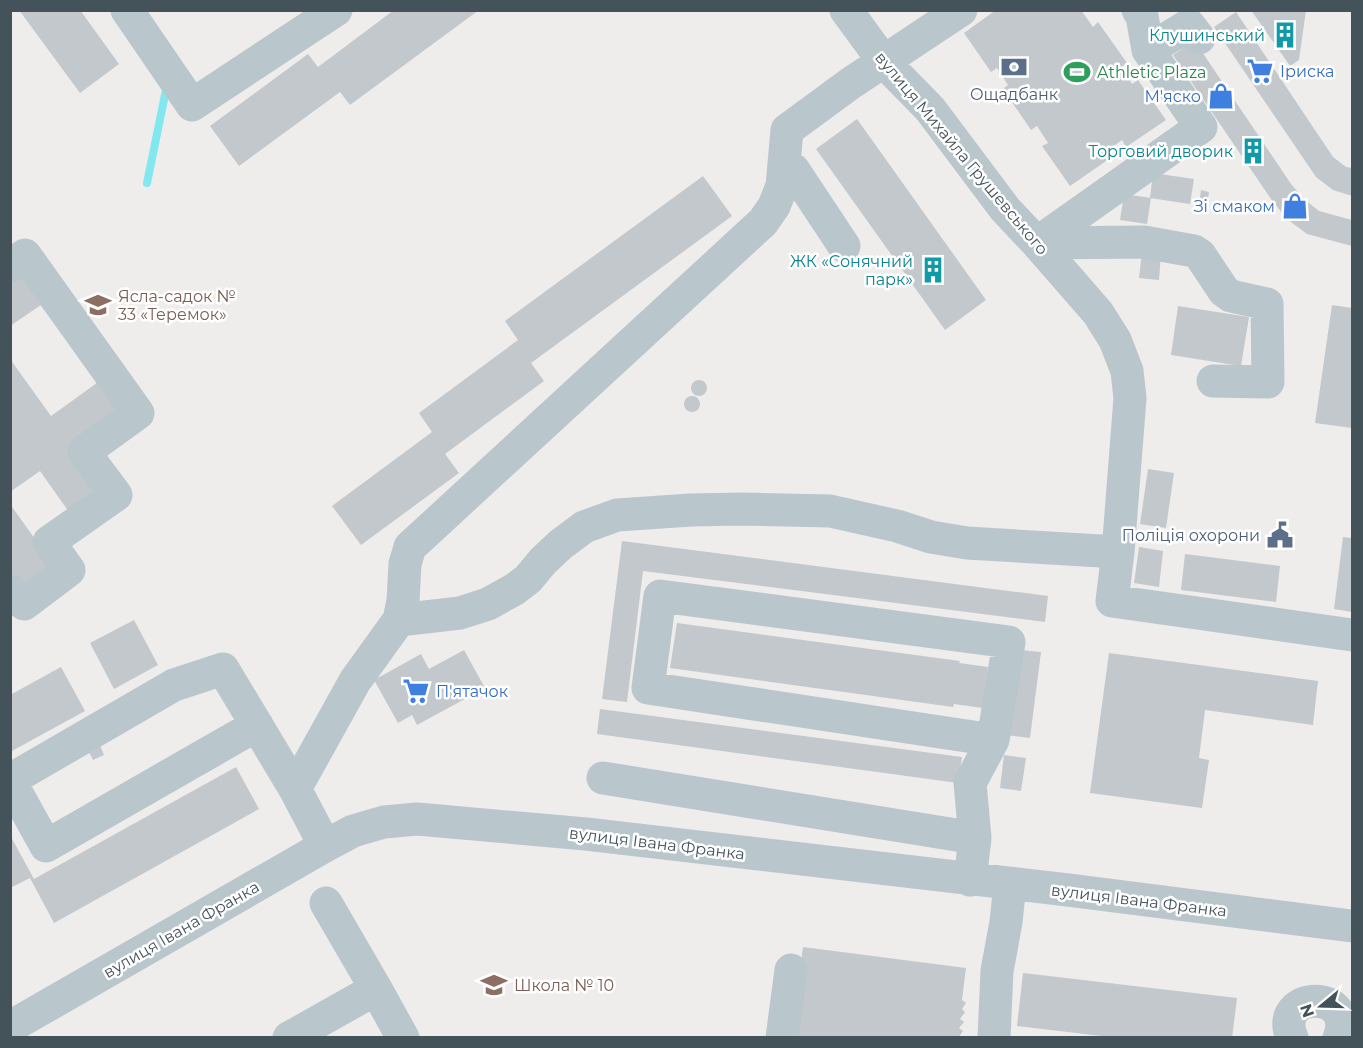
<svg xmlns="http://www.w3.org/2000/svg" width="1363" height="1048" font-family="Montserrat,sans-serif">
<rect width="100%" height="100%" fill="#efecec"/>
<g fill="none" stroke-linecap="round" stroke-linejoin="round">
<path stroke="#82e7ef" stroke-width="8" d="M147,183L167,85"/>
</g>
<path fill="#c3c8cc" d="M19,10H80L119,64L80,93Z
M394,10H479L350,105L340,92L239,166L210,126L308,54L318,67Z
M996,10H1006L1007,12L1009,10H1081L1093,27L1098,22L1127,63L1121,67L1132,84L1138,80L1166,120L1126,147L1122,140L1105,152L1109,159L1070,186L1042,146L1048,143L1037,126L1031,130L1003,89L1008,85L997,68L991,72L964,33Z
M1251,10H1306L1299,60L1290,66Z
M1236,12L1333,157L1346,167L1352,168V196L1333,190L1316,177L1214,27Z
M1194,40L1291,184L1305,200L1319,211L1352,220V246L1307,234L1287,219L1271,199L1173,55Z
M857,119L986,300L945,330L816,149Z
M1153,173L1194,179L1190,204L1150,198Z
M703,176L732,216L531,363L544,381L445,454L459,473L361,545L332,506L432,432L419,413L518,340L505,321Z
M1201,190L1209,192L1207,205L1199,204Z
M1124,194L1151,198L1147,224L1120,220Z
M1142,252L1161,254L1159,280L1139,278Z
M18,273L41,305L10,326V279Z
M1332,305L1352,308V428L1315,423Z
M1178,306L1249,317L1241,366L1171,355Z
M10,359L51,416L101,380L123,412L73,447L102,488L69,512L40,471L10,492Z
M691 388a8 8 0 1 1 16 0a8 8 0 1 1-16 0Z
M684 404a8 8 0 1 1 16 0a8 8 0 1 1-16 0Z
M1148,469L1174,473L1166,528L1140,524Z
M10,504L55,567L23,590L10,573Z
M1343,537L1352,538V612L1334,609Z
M622,541L1048,596L1045,622L643,571L627,702L602,699Z
M1139,547L1163,551L1159,587L1134,583Z
M1185,554L1280,566L1276,602L1181,590Z
M134,620L158,665L114,689L90,643Z
M677,623L960,661L959,663L988,667L983,708L954,704L953,707L670,668Z
M464,650L485,688L417,725L412,715L398,723L374,680L421,654L429,669Z
M1021,650L1041,652L1030,738L1006,735Z
M1109,653L1318,681L1313,725L1205,710L1199,758L1209,760L1202,808L1090,793Z
M61,667L85,711L10,752V695Z
M600,709L962,757L958,783L597,734Z
M99,743L104,755L93,760L87,748Z
M1004,755L1026,758L1021,791L1000,788Z
M236,767L259,809L54,923L30,878L10,888V835L34,879Z
M803,947L966,968L962,1000L966,1003L962,1009L965,1012L960,1019L964,1022L959,1028L963,1031L958,1038H791Z
M1023,973L1237,998L1232,1038H1118L1017,1026Z"/>
<g fill="none" stroke-linecap="round" stroke-linejoin="round">
<path stroke="#b9c6cc" stroke-width="33" d="M127,10L192,105L336,10
M846,10L884,62L930,109L1005,209L1037,243L1098,313L1115,340L1127,371L1130,398L1118,552L1112,601L1352,635
M1148,50L1189,25L1199,38
M784,165L793,169L844,246
M1037,243L1144,242L1194,251L1200,255L1224,291L1231,296L1267,304L1268,382L1213,381
M1037,243L1201,127L1148,50L1142,16L1138,10
M10,266L25,255L138,413L84,452L116,495L49,542L69,570L24,604L10,591
M399,620L460,613L488,604L515,589L528,579L543,561L560,545L584,527L617,515L691,510L742,509L830,511L897,526L931,537L967,543L1118,552
M603,778L975,838
M10,780L174,685L223,669L295,789L325,846
M10,781L46,846L257,725
M295,789L355,681L399,620L403,601L405,564L410,547L763,222L774,206L782,186L787,130L851,83L961,10
M970,880L975,838L970,783L993,740L648,688L660,596L1009,642L993,740
M326,903L376,989
M10,1027L325,846L353,831L384,822L417,819L586,834L1068,890L1352,926
M289,1038L376,989L403,1038
M782,1038L791,970
M994,1038L997,971L1006,922L1010,884
M1292,1038C1272,989 1358,989 1339,1038"/>
</g>
<defs>
<g id="building-bare" transform="scale(2.07)"><path d="M-4-6H4V6H1V3H-1V6H-4ZM-2.5-4.3h1.7v1.8h-1.7ZM.8-4.3h1.7v1.8H.8ZM-2.5-1h1.7V.8h-1.7ZM.8-1h1.7V.8H.8Z" fill="#0f9aa8" stroke="#fff" stroke-width="2.5" paint-order="stroke"/></g>
<g id="bank-bare" transform="scale(2.07)"><path d="M-6-4H6V4H-6ZM0-2.3a2.3 2.3 0 1 0 0 4.6a2.3 2.3 0 1 0 0-4.6Z" fill="#5c6f8a" stroke="#fff" stroke-width="2.5" paint-order="stroke"/></g>
<g id="supermarket-bare" transform="scale(2.07)"><path d="M-6-5.5h2.5l.6 2H6L4.5 2H-2.5L-4.4-4H-6ZM-1.5 3.2a1.3 1.3 0 1 0 .1 0ZM3 3.2a1.3 1.3 0 1 0 .1 0Z" fill="#3f7fe0" stroke="#fff" stroke-width="2.5" paint-order="stroke"/></g>
<g id="stadium-bare" transform="scale(2.07)"><path d="M0-5a6.5 5 0 1 0 0 10a6.5 5 0 1 0 0-10ZM-3.5-1.8h7v3.6h-7Z" fill="#2e9e5b" stroke="#fff" stroke-width="2.5" paint-order="stroke"/></g>
<g id="shop-bare" transform="scale(2.07)"><path d="M-5-2.5h2.3a2.7 3.5 0 0 1 5.4 0H5L5.5 6h-11ZM-1.5-2.5h3a1.5 2.3 0 0 0-3 0Z" fill="#3f7fe0" stroke="#fff" stroke-width="2.5" paint-order="stroke"/></g>
<g id="school-bare" transform="scale(2.07)"><path d="M0-5L7-2L0 1L-7-2ZM-4 1L0 2.5L4 1V4Q0 6-4 4Z" fill="#8d6e63" stroke="#fff" stroke-width="2.5" paint-order="stroke"/></g>
<g id="civic-bare" transform="scale(2.07)"><path d="M-.6-6.5H3V-4.5H.6V-3L4-1V1h2V6H-6V1h2V-1L-.6-3ZM-1.2 2.5V6h2.4V2.5Z" fill="#5c6f8a" stroke="#fff" stroke-width="2.5" paint-order="stroke"/></g>
</defs>
<g fill-rule="evenodd">
<use href="#building-bare" x="1285" y="35"/>
<use href="#bank-bare" x="1014" y="67"/>
<use href="#supermarket-bare" x="1260" y="71"/>
<use href="#stadium-bare" x="1077" y="72"/>
<use href="#shop-bare" x="1221" y="96"/>
<use href="#building-bare" x="1253" y="151"/>
<use href="#shop-bare" x="1295" y="206"/>
<use href="#building-bare" x="933" y="270"/>
<use href="#school-bare" x="98" y="305"/>
<use href="#civic-bare" x="1280" y="535"/>
<use href="#supermarket-bare" x="416" y="691"/>
<use href="#school-bare" x="494" y="985"/>
</g>
<g text-anchor="middle" stroke-width="5" stroke-linejoin="round" paint-order="stroke">
<g font-size="16" fill="#0d838f" stroke="#fff" text-anchor="end">
<text x="1265" y="41">Клушинський</text>
<text x="1233" y="157">Торговий дворик</text>
<text x="913" y="267">ЖК «Сонячний<tspan x="913" dy="18">парк»</tspan></text>
</g>
<g font-size="16" fill="#366cbe" stroke="#fff" text-anchor="start">
<text x="1280" y="77">Іриска</text>
<text x="1201" y="102" text-anchor="end">М'яско</text>
<text x="1275" y="212" text-anchor="end">Зі смаком</text>
<text x="436" y="697">П'ятачок</text>
</g>
<g font-size="16" fill="#27864d" stroke="#fff" text-anchor="start">
<text x="1097" y="78">Athletic Plaza</text>
</g>
<g font-size="16" fill="#4e5e75" stroke="#fff">
<text x="1014" y="100">Ощадбанк</text>
<text x="1260" y="541" text-anchor="end">Поліція охорони</text>
</g>
<g font-size="16" fill="#44535a" stroke="#fff">
<text transform="translate(962 153) rotate(50)" y="6">вулиця Михайла Грушевського</text>
<text transform="translate(657 843) rotate(7)" y="6">вулиця Івана Франка</text>
<text transform="translate(1139 900) rotate(7)" y="6">вулиця Івана Франка</text>
<text transform="translate(181 929) rotate(-30)" y="6">вулиця Івана Франка</text>
</g>
<g font-size="16" fill="#785e54" stroke="#fff" text-anchor="start">
<text x="118" y="302">Ясла-садок №<tspan x="118" dy="18">33 «Теремок»</tspan></text>
<text x="514" y="991">Школа № 10</text>
</g>
</g>
<rect width="1363" height="1048" fill="none" stroke="#44535a" stroke-width="24"/>
<g transform="translate(1321 1006) rotate(251)" stroke="#ffffff" stroke-width="4.5" paint-order="stroke">
<path d="M0-4.5L10 22L0 15L-10 22Z" fill="#44535a"/>
<text y="-9" font-size="16" font-weight="bold" text-anchor="middle" fill="#44535a">N</text>
</g>
</svg>
